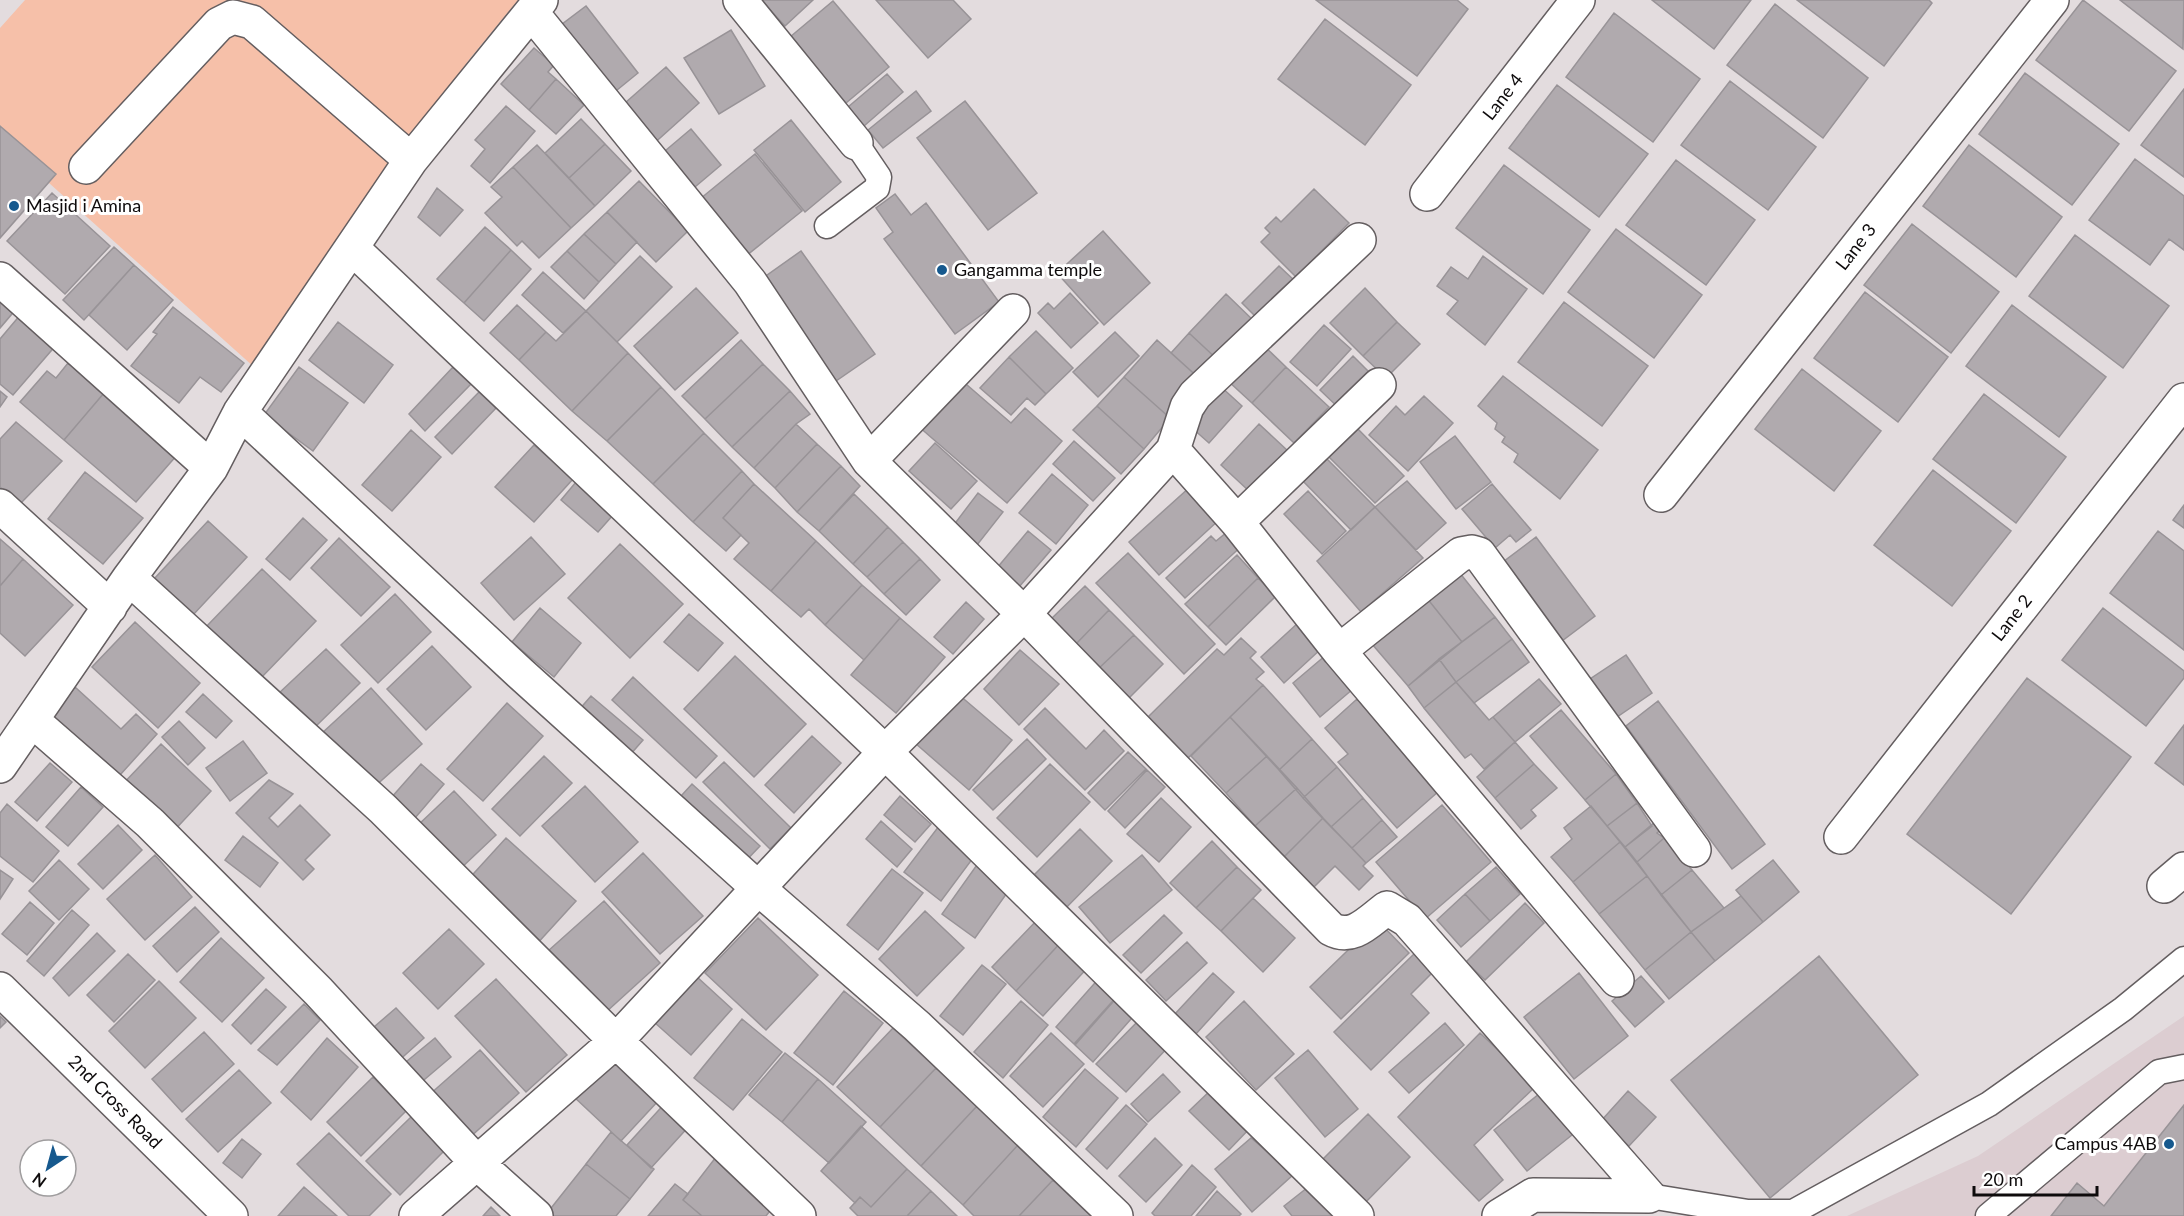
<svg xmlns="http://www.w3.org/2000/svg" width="2184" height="1216" font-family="Lato,sans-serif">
<rect width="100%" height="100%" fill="#e3dcde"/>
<path fill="#dccdd1" d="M2184,1016V1216H1847L1978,1156Z"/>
<path fill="#f6c0a9" d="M25,0H518L468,61L254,367L0,139V28Z"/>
<path fill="#b0aaae" stroke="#989397" stroke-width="1.5" d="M761,0H813L785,26Z
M876,0H953L971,19L928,58Z
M1316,0H1457L1468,9L1417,76Z
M1652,0H1751L1714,49Z
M1797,0H1929L1932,3L1884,66Z
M2083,0L2176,71L2129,131L2036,60Z
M2120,0H2184L2183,49Z
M833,1L889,67L846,103L790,37Z
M1775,4L1868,78L1823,138L1727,65Z
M586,6L638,73L606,99L553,31Z
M1614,13L1700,79L1653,142L1566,77Z
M1325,19L1411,85L1365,145L1278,79Z
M731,30L765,86L719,114L684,58Z
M534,48L554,65L548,72L556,79L529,110L501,84Z
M666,67L699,103L650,147L617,110Z
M2025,73L2119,144L2072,205L1979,134Z
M887,74L903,92L864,126L848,107Z
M556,79L584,105L556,134L529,110Z
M1730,81L1816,147L1768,210L1681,145Z
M1557,85L1648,154L1599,217L1509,148Z
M2184,89V177L2141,145Z
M916,91L931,111L883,148L868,130Z
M965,101L1037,193L988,230L917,138Z
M506,106L535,131L490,183L471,166L485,149L475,140Z
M581,119L605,144L569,178L545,153Z
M791,120L841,182L805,212L754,150Z
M0,126L56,174L0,238Z
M691,129L721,165L689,192L659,156Z
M605,144L631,171L595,206L569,178Z
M537,145L595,206L571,228L513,167Z
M1969,145L2062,217L2016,277L1923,206Z
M755,154L802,211L741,260L695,203Z
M2135,159L2184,196V250L2169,239L2150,265L2089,220Z
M1676,160L1755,220L1706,285L1626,225Z
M1504,165L1590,230L1543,294L1456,228Z
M513,167L571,228L539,258L522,241L517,246L485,213L502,197L491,187Z
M639,181L688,231L656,262L607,212Z
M437,188L463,210L440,236L418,217Z
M1314,189L1349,223L1296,277L1261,242L1270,233L1265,228L1276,217L1281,222Z
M52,193L110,246L65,294L7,241Z
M895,194L911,215L926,203L999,302L955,334L884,239L893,232L876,208Z
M607,212L637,242L616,264L584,234Z
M1912,224L1999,292L1951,353L1864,285Z
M485,227L511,250L464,303L437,279Z
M1616,229L1702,295L1654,358L1568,292Z
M1103,231L1150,283L1104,325L1057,273Z
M584,234L616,264L599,282L567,251Z
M2075,235L2169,306L2123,368L2029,296Z
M114,247L134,265L84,320L63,300Z
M511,250L531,269L484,321L464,303Z
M567,251L599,282L584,299L551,267Z
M801,251L875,354L836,381L763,278Z
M640,256L672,287L617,342L586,311Z
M1483,256L1527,289L1485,345L1447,314L1458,301L1437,286L1451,267L1468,279Z
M134,265L173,300L127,350L89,315Z
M1279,266L1297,283L1260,321L1242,303Z
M543,272L586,311L563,333L522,295Z
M696,288L738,333L675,390L634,346Z
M1365,288L1397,322L1363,356L1330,323Z
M1865,292L1948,357L1898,422L1814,358Z
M1070,293L1098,323L1071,348L1038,313L1048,303L1054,309Z
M0,294L17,308L0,328Z
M1226,294L1256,323L1219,361L1189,333Z
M1564,302L1648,366L1602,426L1518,362Z
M517,305L546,332L519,360L490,333Z
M2012,305L2106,377L2059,437L1966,366Z
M173,307L244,363L221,392L200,377L179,403L131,366L157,334L153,332Z
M586,311L628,353L572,411L519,360L546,332L556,341Z
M21,314L57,344L13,395L0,384V339Z
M338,322L393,365L364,403L309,360Z
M1397,322L1420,344L1386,378L1363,356Z
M1324,325L1351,349L1317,386L1290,362Z
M1036,331L1073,368L1046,394L1009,357Z
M1115,332L1139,356L1098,397L1073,372Z
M1189,333L1219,361L1201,380L1171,353Z
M741,340L763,364L705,419L682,396Z
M1157,340L1201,380L1170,418L1124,377Z
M1261,343L1286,367L1252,403L1227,380Z
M628,353L661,387L607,441L572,411Z
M1353,356L1375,378L1342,411L1320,390Z
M1009,357L1046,394L1035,405L1027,398L1011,415L980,388Z
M68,363L104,393L64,440L20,402L47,371L56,378Z
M763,364L790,391L732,447L705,419Z
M299,367L348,403L313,451L264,415Z
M453,367L471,384L425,431L409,414Z
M1286,367L1329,407L1294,443L1252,403Z
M1802,369L1881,431L1834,491L1755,429Z
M1503,376L1598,450L1560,499L1514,462L1518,454L1502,442L1505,437L1495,429L1497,423L1478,406Z
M1124,377L1170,418L1144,449L1097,406Z
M959,378L1011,423L1025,408L1062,441L1007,503L918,426Z
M1219,385L1242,406L1209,443L1191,427L1204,413L1199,408Z
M661,387L704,433L653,484L607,441Z
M0,391L7,397L0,407Z
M480,391L497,407L452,454L435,437Z
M790,391L810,414L796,424L754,468L732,447Z
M104,393L177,455L136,502L64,440Z
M1984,394L2066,457L2016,523L1933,459Z
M1424,396L1453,423L1408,471L1369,435L1396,406L1405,415Z
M1097,406L1144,449L1121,474L1073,430Z
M16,422L62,461L20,504L0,487V439Z
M796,424L817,444L775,488L754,468Z
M1259,424L1288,451L1250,492L1221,465Z
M1355,426L1404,476L1375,503L1326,454Z
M411,430L441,457L392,511L362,485Z
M704,433L742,471L693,522L653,484Z
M1455,436L1491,482L1456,509L1420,462Z
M1074,441L1115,478L1093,501L1053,464Z
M935,443L977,481L951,509L909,471Z
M817,444L841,466L797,512L775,488Z
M534,445L573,479L534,522L495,487Z
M1319,451L1375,507L1351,530L1296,474Z
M841,466L860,486L819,531L797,512Z
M1933,470L2011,531L1952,606L1874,545Z
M742,471L754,484L723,518L741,535L726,551L693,522Z
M85,472L143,518L103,564L48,519Z
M1052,474L1088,505L1056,544L1019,513Z
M1407,481L1446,523L1416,550L1375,507Z
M576,482L613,515L598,532L561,500Z
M754,484L816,541L771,591L734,559L749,543L723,518Z
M1492,484L1531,530L1516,542L1510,535L1495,548L1462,509Z
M1190,487L1220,519L1159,575L1129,542Z
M1308,491L1346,531L1322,554L1284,514Z
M978,493L1003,512L977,545L953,526Z
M854,494L888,527L853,564L819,531Z
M2184,505V528L2173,520Z
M1375,507L1423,558L1361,612L1317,561Z
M303,518L327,540L290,580L266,559Z
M208,521L247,557L193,615L154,579Z
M888,527L903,542L867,577L853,564Z
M1232,528L1245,543L1185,598L1166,578L1211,536L1216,541Z
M1028,531L1051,550L1019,587L997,568Z
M2158,531L2184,551V650L2110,593Z
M531,537L565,574L514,620L481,583Z
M1536,537L1595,616L1562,641L1503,562Z
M339,538L390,587L361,616L311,568Z
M0,539L23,559L0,586Z
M816,541L862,585L825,625L809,609L801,617L771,591Z
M903,542L920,559L884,594L867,577Z
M620,544L683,604L630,658L568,598Z
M1128,553L1215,644L1184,674L1096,583Z
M1237,555L1258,578L1208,627L1185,604Z
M23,559L73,605L25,656L0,633V586Z
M920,559L940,580L906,615L884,594Z
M262,569L316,621L259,680L204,629Z
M1459,572L1495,617L1462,642L1426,597Z
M1258,578L1276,596L1226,645L1208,627Z
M862,585L900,618L864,660L825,625Z
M1085,586L1109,610L1074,646L1049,621Z
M395,594L431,632L378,683L341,645Z
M1426,597L1462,642L1408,686L1372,644Z
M966,602L984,619L953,654L934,637Z
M540,608L581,643L554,677L512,642Z
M2103,608L2184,671V678L2146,726L2062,660Z
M1109,610L1134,635L1097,670L1074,646Z
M689,614L723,643L698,671L664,642Z
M1495,617L1512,639L1456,682L1439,659Z
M900,618L945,657L896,713L851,675Z
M135,622L200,683L158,728L92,667Z
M1299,622L1322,648L1284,683L1261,657Z
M1134,635L1163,664L1127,700L1097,670Z
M1241,638L1256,652L1250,658L1264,672L1256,679L1263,685L1187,759L1147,718L1217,649L1224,655Z
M1512,639L1529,662L1474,703L1456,682Z
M432,646L471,687L426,730L387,689Z
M326,649L360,683L312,730L278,694Z
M1020,650L1059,684L1019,725L984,689Z
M1326,655L1353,689L1320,717L1293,683Z
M1626,655L1652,693L1617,717L1590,679Z
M735,656L806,724L754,777L684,709Z
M1439,659L1456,682L1424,708L1408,686Z
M633,677L717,756L696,778L612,700Z
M2027,678L2131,757L2011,914L1907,834Z
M1539,679L1561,704L1515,742L1493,717Z
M1456,682L1489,720L1493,717L1515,742L1484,769L1471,754L1465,758L1424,708Z
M1263,685L1312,739L1279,770L1230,717Z
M75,687L121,729L136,714L157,734L111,785L42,723Z
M371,688L422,744L372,789L321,734Z
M203,694L232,721L216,738L186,712Z
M958,694L1012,740L969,790L915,743Z
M591,696L643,740L630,755L578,711Z
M1357,699L1439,791L1397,828L1338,762L1348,754L1325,728Z
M1658,701L1765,844L1732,869L1626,726Z
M507,703L543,736L483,801L447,769Z
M1045,708L1086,749L1104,730L1124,751L1085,790L1024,729Z
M1561,710L1616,774L1585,800L1530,736Z
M1230,717L1267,756L1226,793L1191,756Z
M179,721L205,748L188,765L162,737Z
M2184,725V785L2155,763Z
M812,736L841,763L794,813L765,785Z
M1027,739L1046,759L993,810L973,790Z
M1312,739L1337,767L1303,798L1279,770Z
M243,741L267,773L230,801L206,768Z
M1515,742L1534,764L1495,798L1477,777Z
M161,744L211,791L170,835L120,787Z
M1128,752L1146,769L1105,810L1088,793Z
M544,756L572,783L520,836L492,809Z
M1267,756L1297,788L1255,826L1226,793Z
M724,762L791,828L770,849L703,782Z
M50,763L72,782L37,821L15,802Z
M421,764L444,784L415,818L391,798Z
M1050,764L1090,802L1037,857L997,818Z
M1534,764L1557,788L1531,810L1536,816L1521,829L1495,798Z
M1337,767L1363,798L1331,827L1303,798Z
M1147,770L1165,787L1125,828L1108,811Z
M1616,774L1637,803L1607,826L1585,800Z
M269,780L293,794L269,818L278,827L300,805L330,835L305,860L314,869L303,880L236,813Z
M692,784L760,846L738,869L670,808Z
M585,786L638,842L595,882L542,826Z
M81,787L103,807L68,846L46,827Z
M1297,788L1323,818L1284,857L1255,826Z
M454,791L496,835L458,871L416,827Z
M900,796L931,824L915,842L884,815Z
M1161,798L1191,827L1159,862L1127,834Z
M1363,798L1382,820L1352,848L1331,827Z
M1637,803L1652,826L1625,847L1607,826Z
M7,804L59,851L33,882L0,856V813Z
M1442,805L1491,862L1425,919L1376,862Z
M1591,806L1620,842L1573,882L1551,857L1572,839L1564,828Z
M1323,818L1366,863L1363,866L1373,876L1359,890L1335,866L1314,887L1284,857Z
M1382,820L1397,837L1366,863L1352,848Z
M881,821L912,849L897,867L866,839Z
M1655,822L1662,829L1657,833L1664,838L1637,862L1625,847Z
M118,825L142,850L103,889L78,864Z
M939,826L976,854L941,901L904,872Z
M1080,829L1112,861L1060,914L1027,882Z
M243,836L278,863L260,887L225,860Z
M506,838L576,901L535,946L465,883Z
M1664,838L1692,870L1661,895L1637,862Z
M1212,841L1237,867L1196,908L1170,883Z
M1620,842L1647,876L1599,914L1573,882Z
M643,853L703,916L660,954L602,892Z
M155,855L192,897L145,940L107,899Z
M1142,855L1172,890L1110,943L1079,907Z
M59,860L89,889L59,920L29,891Z
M1773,860L1799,892L1763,922L1736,890Z
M979,862L1012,886L975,938L942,914Z
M1237,867L1261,890L1221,931L1196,908Z
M1496,867L1520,894L1490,921L1465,894Z
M892,869L923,893L878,950L847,925Z
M0,870L13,879L0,899Z
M1692,870L1724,908L1691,932L1661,895Z
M1647,876L1691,932L1645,970L1599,914Z
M1465,894L1490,921L1461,947L1437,920Z
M1741,896L1763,922L1715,961L1691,932Z
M1253,898L1295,938L1263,972L1221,931Z
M604,901L660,963L605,1013L548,951Z
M30,902L54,923L27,955L2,934Z
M1525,903L1544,923L1485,980L1466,962Z
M195,907L219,932L177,972L153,946Z
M72,910L89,925L44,976L27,961Z
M925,911L964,948L917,996L879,959Z
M1164,915L1182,933L1141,973L1123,955Z
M758,918L818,975L766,1030L705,973Z
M1039,918L1063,940L1016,991L992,967Z
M1378,921L1409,953L1341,1019L1310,987Z
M449,929L484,964L438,1009L403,973Z
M1691,932L1715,961L1669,999L1645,970Z
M97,933L115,951L69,996L53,978Z
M221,938L264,978L222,1022L180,982Z
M1063,940L1090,965L1043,1016L1016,991Z
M1187,942L1207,963L1166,1001L1146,980Z
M1416,952L1434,971L1411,994L1429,1013L1371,1070L1334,1032Z
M128,954L155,980L114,1022L87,995Z
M1819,956L1918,1075L1770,1198L1671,1080Z
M982,965L1006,984L963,1035L940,1016Z
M1213,973L1234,992L1195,1035L1174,1015Z
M1579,973L1628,1036L1574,1079L1524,1017Z
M696,976L732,1009L691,1055L654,1022Z
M1101,976L1120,993L1074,1044L1056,1027Z
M1641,976L1664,1002L1635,1027L1612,1001Z
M496,979L567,1055L526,1092L455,1016Z
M159,981L196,1018L145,1068L109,1031Z
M266,989L286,1007L251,1044L232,1025Z
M844,991L883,1023L833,1085L794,1053Z
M1120,994L1139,1010L1093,1062L1075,1045Z
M1021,1001L1048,1025L1003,1078L974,1052Z
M1244,1001L1294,1054L1256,1090L1206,1037Z
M304,1004L320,1020L277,1065L258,1050Z
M396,1008L424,1038L395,1064L367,1033Z
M0,1016L6,1022L0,1028Z
M1143,1016L1171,1044L1126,1092L1096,1064Z
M742,1019L782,1052L733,1110L694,1078Z
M1445,1023L1464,1045L1409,1093L1389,1072Z
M893,1028L936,1068L880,1127L837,1087Z
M204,1032L234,1064L182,1112L152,1079Z
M1051,1033L1084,1064L1043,1107L1010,1076Z
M1480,1033L1536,1086L1474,1145L1503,1180L1479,1201L1398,1117Z
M327,1038L358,1067L311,1120L281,1092Z
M435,1038L451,1057L418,1085L401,1066Z
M480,1050L519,1093L468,1139L429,1095Z
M1308,1050L1358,1109L1325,1137L1275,1078Z
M785,1053L818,1079L782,1122L749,1095Z
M611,1055L659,1100L621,1141L573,1096Z
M936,1068L977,1106L921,1166L880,1127Z
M1085,1069L1118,1098L1076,1147L1043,1117Z
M239,1070L271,1103L218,1152L186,1119Z
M1163,1074L1180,1092L1148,1122L1131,1104Z
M373,1077L406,1111L361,1156L327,1122Z
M818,1079L866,1122L829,1163L782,1122Z
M1213,1088L1252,1126L1229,1150L1189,1111Z
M1544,1090L1577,1131L1527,1171L1494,1130Z
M1628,1091L1656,1117L1629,1146L1601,1121Z
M667,1101L691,1124L651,1168L627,1145Z
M1126,1105L1147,1124L1107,1169L1086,1149Z
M2184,1105V1216H2051L2077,1183L2104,1206Z
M977,1106L1018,1145L963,1205L921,1166Z
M1368,1114L1410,1157L1362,1206L1318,1164Z
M412,1116L445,1150L400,1195L366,1161Z
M861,1126L907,1169L871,1207L860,1197L855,1203L821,1171Z
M611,1132L654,1169L630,1199L586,1164Z
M329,1133L391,1194L369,1216H349L297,1164Z
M1155,1138L1182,1165L1146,1202L1119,1176Z
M1251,1138L1294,1174L1252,1212L1215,1169Z
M242,1139L261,1154L242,1178L223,1163Z
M1018,1145L1053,1180L1019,1216H974L963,1205Z
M716,1157L776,1203L766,1216H702L683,1200Z
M586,1164L630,1199L616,1216H553L548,1212Z
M1192,1165L1216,1187L1191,1216H1155L1152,1213Z
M907,1169L931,1191L907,1216H858L850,1208L860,1197L871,1207Z
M1053,1180L1091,1216H1019Z
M675,1184L688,1194L683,1200L702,1216H648Z
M1312,1184L1337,1216H1292L1284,1206Z
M304,1187L337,1216H278Z
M931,1191L957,1216H907Z
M1217,1191L1241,1214L1239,1216H1196Z
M491,1207L500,1216H483Z"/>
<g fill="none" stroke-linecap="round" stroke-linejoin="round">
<g stroke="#645e60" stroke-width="27">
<path id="lane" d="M827,226L877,188L879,177L856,143
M1649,1196L1748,1212H1793L1989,1104L2123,1009L2184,959
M1988,1216L2159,1072L2184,1067"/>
</g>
<g stroke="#645e60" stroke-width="36">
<path id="street" d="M740,0L856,143
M532,13L750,282L869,461L1036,626L1331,929C1353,941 1369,921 1387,908L1407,920L1649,1196
M86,167L219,24L233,17L252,22L411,160
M1427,194L1578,0
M352,248L885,752L1357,1216
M0,279L211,468
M240,412L520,673L758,888L917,1026L1116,1216
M1173,450L1237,522L1339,651L1617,980
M869,461L1013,311
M1661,495L2052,0
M0,506L110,607
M1237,522L1379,385
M129,578L383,809L616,1041L799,1216
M1339,651L1461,554L1472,552L1479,554L1694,850
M33,721L150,823L318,991L477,1163L536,1216
M0,766L129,578L211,468L240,412L411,160L541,0
M1841,837L2184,400
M2164,886L2184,869
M0,989L231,1216
M416,1216L616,1041L885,752L1024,614L1173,450L1187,407L1195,395L1359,240
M1499,1216L1533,1195L1649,1196"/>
</g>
<use href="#lane" stroke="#fff" stroke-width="24"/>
<use href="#street" stroke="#fff" stroke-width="33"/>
</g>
<g fill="#16598e" stroke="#fff" stroke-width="2">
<circle cx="14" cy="206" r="6"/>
<circle cx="942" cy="270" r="6"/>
<circle cx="2169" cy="1144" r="6"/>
</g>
<g text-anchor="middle" stroke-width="6" stroke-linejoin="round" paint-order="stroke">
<g font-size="18" fill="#0e0b0c" stroke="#fff">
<text transform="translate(1503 97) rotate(-52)" y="6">Lane 4</text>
<text transform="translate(1856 247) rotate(-52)" y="6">Lane 3</text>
<text transform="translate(2012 618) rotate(-52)" y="6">Lane 2</text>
<text transform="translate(115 1102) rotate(45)" y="6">2nd Cross Road</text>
</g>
<g font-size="18" fill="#0e0b0c" stroke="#fff" text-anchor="start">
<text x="26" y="212">Masjid i Amina</text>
<text x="954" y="276">Gangamma temple</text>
<text x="2157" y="1150" text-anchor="end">Campus 4AB</text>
</g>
</g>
<g transform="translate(48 1168) rotate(216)"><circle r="28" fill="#ffffff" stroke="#9f9d9e" stroke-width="1.5"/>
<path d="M0-4.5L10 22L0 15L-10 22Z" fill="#16598e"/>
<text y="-9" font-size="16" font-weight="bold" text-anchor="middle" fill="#0e0b0c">N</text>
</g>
<path d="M1974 1186v9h123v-9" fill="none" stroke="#0e0b0c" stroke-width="3"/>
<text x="1983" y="1186" font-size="18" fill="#0e0b0c" stroke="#ffffff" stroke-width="4.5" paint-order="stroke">20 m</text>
</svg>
